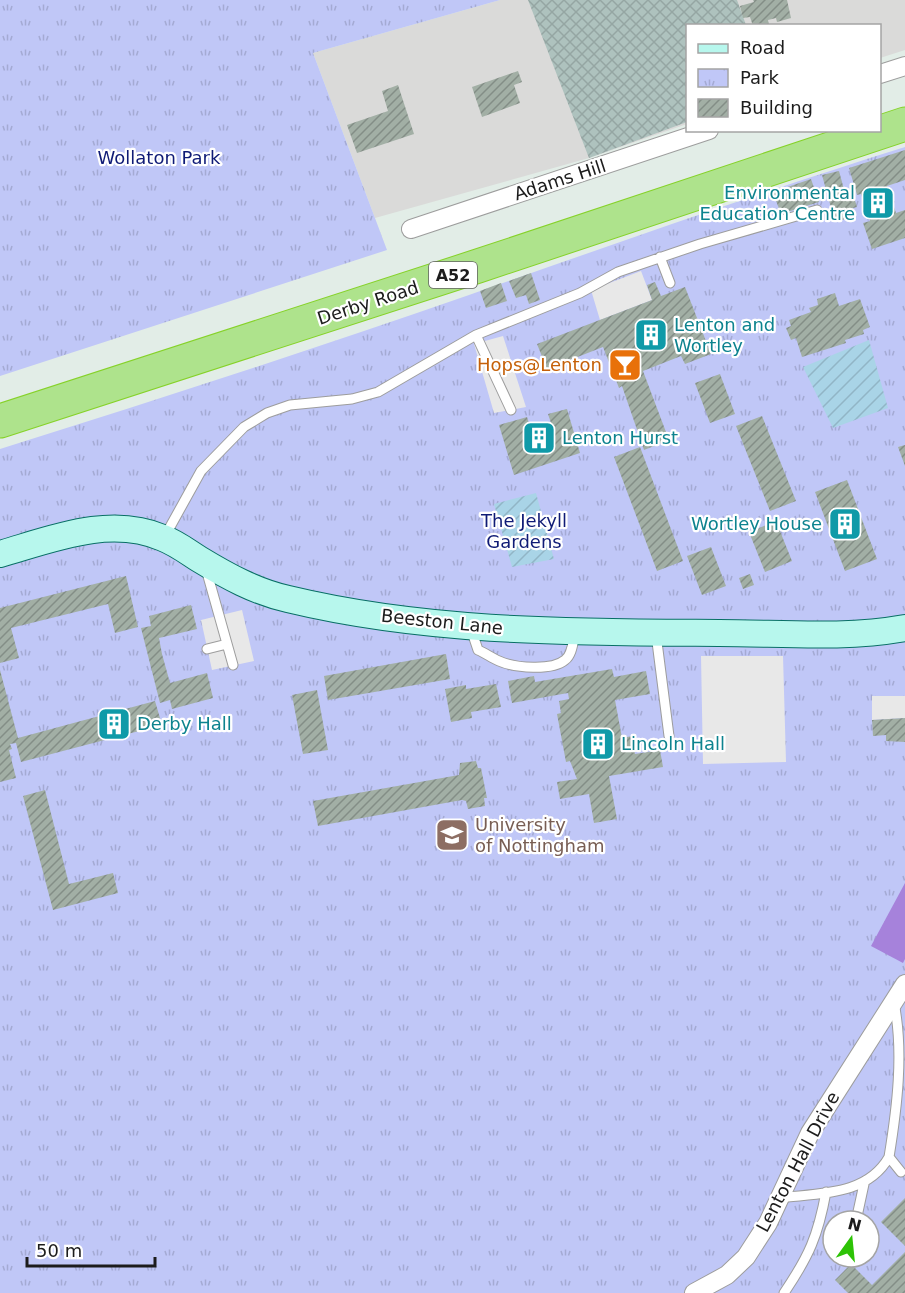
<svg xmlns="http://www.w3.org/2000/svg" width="905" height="1293" font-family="'DejaVu Sans',sans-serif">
<defs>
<pattern id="construction-cross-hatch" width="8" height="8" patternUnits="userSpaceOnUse" patternTransform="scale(1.5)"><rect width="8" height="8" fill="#aec2be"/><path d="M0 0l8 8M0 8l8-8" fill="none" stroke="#95a6a3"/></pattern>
<pattern id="park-tufts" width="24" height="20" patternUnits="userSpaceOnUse" patternTransform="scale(1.5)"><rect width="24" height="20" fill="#c0c7f7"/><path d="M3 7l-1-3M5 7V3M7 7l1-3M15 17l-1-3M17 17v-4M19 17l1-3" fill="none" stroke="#a4aad3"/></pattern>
<pattern id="garden-furrows" width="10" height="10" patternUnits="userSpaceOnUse" patternTransform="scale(1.5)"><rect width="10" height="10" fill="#a9d4e7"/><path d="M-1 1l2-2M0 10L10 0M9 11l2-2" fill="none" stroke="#91b5c6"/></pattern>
<pattern id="building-hatch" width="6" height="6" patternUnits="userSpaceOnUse" patternTransform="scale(1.5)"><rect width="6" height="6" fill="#a2afa5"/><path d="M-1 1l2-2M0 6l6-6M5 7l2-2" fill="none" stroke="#838e86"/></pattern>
</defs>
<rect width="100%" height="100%" fill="#e2ede7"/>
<path fill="#dadad9" d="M500,0H905V50L880,58V26H688L687,124L589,158L375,218L313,53Z"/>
<path fill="url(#construction-cross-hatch)" d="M528,0H737L746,25L688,26L687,122L589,158Z"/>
<path fill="url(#park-tufts)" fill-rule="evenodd" d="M0,0H500L313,53L387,250L0,376Z
M905,147V1293H0V449C157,400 314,349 469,295C614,244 758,193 905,147ZM833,1221H869V1257H833Z"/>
<path fill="url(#garden-furrows)" d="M869,340L888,408L833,428L803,367Z
M536,493L554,559L512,567L494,504Z"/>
<path fill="#a682db" d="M905,883V959L903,963L871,946Z"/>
<path fill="#e8e8e8" d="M641,271L652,300L600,320L591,290Z
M503,336L526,407L494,413L474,344Z
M242,610L254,661L212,670L201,620Z
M701,656H783L786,762L703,764Z
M872,696H905V718L872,720Z"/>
<path fill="url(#building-hatch)" d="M753,0H787L791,18L777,22L776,18L768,20L769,25L753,26L750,17L743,18L740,6L754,2Z
M518,71L522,82L514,85L520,103L482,117L472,87Z
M398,85L414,134L357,153L347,125L388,111L382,91Z
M905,150V180L887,186L896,213L905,210V238L872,249L863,223L870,221L861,194L857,195L849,168Z
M839,171L845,193L852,191L857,207L850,209L852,217L835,222L822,175Z
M811,179L819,202L781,214L773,192Z
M531,273L540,300L529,304L526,295L516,298L509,281Z
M655,282L661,296L685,287L711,354L685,364L681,356L643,371L669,440L644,450L622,386L619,388L603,347L547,369L537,344L652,300L647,285Z
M501,283L507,301L486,308L480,291Z
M835,293L839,306L860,299L870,327L863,330L864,334L845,340L846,343L802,357L796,338L791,340L786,328L791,326L789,320L811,312L809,308L818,305L817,299Z
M720,374L735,414L710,423L695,383Z
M567,409L580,453L514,475L499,425L527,417L531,429L551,423L548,414Z
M762,416L796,501L770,511L736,426Z
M905,445V466L898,447Z
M640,447L683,561L657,571L614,457Z
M847,480L877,559L845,571L815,492Z
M776,521L792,561L765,572L749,532Z
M711,547L726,586L702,595L687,556Z
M750,574L754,585L743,589L739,578Z
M126,576L138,627L115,633L108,604L11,628L19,658L0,663V608Z
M191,605L197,629L159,638L162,654L170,683L207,673L213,698L172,709L170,700L160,703L141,628L151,626L149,616Z
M446,654L450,679L328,700L324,676Z
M612,669L614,677L646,671L650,694L615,700L622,738L632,736L635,754L660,750L663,767L609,776L617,819L594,823L589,794L560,799L557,782L577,779L570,761L566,762L557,714L561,713L559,701L569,699L568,693L512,703L508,681L534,676L535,682Z
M0,670L18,738L155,701L162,725L21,762L16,743L10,744L12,749L9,750L16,778L0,782Z
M496,684L501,707L471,712L472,718L451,722L445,689L466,685V689Z
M317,690L328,750L303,754L292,695Z
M905,718V742L886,741V735L873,736L872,720Z
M476,761L478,768H481L487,798H484L485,806L468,809L466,801L462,800L318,826L313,801L459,775L460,763Z
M45,790L69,884L113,873L118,893L53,910L23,796Z
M905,1198V1246L881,1222Z
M905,1252V1293H848L835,1280L851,1264L872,1285Z"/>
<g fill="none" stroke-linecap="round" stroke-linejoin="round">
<g stroke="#9d9d9d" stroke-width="11">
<path id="lane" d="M660,257L670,283
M476,335L511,410
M165,536L201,471L244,427L267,413L290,405L352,399L378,392L476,335L580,293L618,272L700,244L817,210
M206,569L233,665
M471,629L478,650C485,653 492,658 499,661C515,668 552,671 565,660C572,655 573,642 575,634
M656,634L669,736
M207,649L227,644
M894,1003C904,1052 897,1108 889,1157L901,1172
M779,1198C819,1193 867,1196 889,1157
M856,1221L864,1184
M784,1293C809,1256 818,1236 826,1192"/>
</g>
<g stroke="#9d9d9d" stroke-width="20">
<path id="street" d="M880,74L905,66
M411,229L709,130
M694,1293L727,1275L746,1257L768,1223L810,1133L905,984"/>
</g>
<g stroke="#086f65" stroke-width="28">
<path id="secondary" d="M0,554C52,539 110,515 163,538C176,543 188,552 199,559C227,576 256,592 288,599C429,633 575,632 719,633C781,633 844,639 905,628"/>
</g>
<g stroke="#86d229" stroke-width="35">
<path id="highway" d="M0,421L478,266L905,124"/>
</g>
<use href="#lane" stroke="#fff" stroke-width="9"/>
<use href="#street" stroke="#fff" stroke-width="18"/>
<use href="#secondary" stroke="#b7f7ed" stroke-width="26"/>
<use href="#highway" stroke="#aee38c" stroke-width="33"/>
</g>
<defs>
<g id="building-square" transform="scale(1.725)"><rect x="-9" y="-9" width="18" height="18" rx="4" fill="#0f9aa8" stroke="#fff"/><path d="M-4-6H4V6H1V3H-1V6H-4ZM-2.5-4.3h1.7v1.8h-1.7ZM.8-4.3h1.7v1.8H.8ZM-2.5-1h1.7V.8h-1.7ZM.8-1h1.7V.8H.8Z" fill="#fff"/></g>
<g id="bar-square" transform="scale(1.725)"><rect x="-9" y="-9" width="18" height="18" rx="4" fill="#e8710a" stroke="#fff"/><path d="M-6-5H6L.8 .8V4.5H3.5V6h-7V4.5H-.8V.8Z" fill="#fff"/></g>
<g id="university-square" transform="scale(1.725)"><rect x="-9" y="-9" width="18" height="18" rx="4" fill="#8d6e63" stroke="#fff"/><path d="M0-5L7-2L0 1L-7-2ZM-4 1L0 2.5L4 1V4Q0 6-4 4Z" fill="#fff"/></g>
</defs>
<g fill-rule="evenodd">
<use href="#building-square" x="878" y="203"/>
<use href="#building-square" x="651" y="335"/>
<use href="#bar-square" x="625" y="365"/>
<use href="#building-square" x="539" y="438"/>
<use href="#building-square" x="845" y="524"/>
<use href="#building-square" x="114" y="724"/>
<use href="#building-square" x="598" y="744"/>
<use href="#university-square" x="452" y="835"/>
</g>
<g text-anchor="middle" stroke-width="4.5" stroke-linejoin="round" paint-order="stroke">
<rect fill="#fff" stroke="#606060" stroke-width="1.5" x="429" y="262" width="48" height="26" rx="4.5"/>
<g font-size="16" font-weight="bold" fill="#1c1c1c">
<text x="453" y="281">A52</text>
</g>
<g font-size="18" fill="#0f1b76" stroke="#fff">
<text x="159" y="164">Wollaton Park</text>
<text x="524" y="527">The Jekyll<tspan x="524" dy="21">Gardens</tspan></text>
</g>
<g font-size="18" fill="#1c1c1c" stroke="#fff">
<text transform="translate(560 180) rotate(-18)" y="6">Adams Hill</text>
<text transform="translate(368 303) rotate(-18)" y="6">Derby Road</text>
<text transform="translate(442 622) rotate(6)" y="6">Beeston Lane</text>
<text transform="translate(798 1162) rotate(-62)" y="6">Lenton Hall Drive</text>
</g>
<g font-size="18" fill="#0d838f" stroke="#fff" text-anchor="start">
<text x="855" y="199" text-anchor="end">Environmental<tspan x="855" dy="21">Education Centre</tspan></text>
<text x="674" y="331">Lenton and<tspan x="674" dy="21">Wortley</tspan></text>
<text x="562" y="444">Lenton Hurst</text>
<text x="822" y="530" text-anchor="end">Wortley House</text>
<text x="137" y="730">Derby Hall</text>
<text x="621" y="750">Lincoln Hall</text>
</g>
<g font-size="18" fill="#c56008" stroke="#fff" text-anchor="end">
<text x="602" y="371">Hops@Lenton</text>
</g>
<g font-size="18" fill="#785e54" stroke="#fff" text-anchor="start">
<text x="475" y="831">University<tspan x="475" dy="21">of Nottingham</tspan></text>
</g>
</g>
<rect x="686" y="24" width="195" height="108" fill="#ffffff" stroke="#a4a4a4" stroke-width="1.5"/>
<rect x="698" y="44" width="30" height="9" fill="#b7f7ed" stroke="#a4a4a4" stroke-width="1.5"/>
<text x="740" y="54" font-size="18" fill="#1c1c1c">Road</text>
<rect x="698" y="69" width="30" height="18" fill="url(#park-tufts)" stroke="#a4a4a4" stroke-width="1.5"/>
<text x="740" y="84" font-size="18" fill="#1c1c1c">Park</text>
<rect x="698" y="99" width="30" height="18" fill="url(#building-hatch)" stroke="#a4a4a4" stroke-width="1.5"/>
<text x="740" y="114" font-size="18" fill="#1c1c1c">Building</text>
<g transform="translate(851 1239) rotate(15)"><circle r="28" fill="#ffffff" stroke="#a4a4a4" stroke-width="1.5"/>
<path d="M0-4.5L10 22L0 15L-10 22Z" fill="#2dc306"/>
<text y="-9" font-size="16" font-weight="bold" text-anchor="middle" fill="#1c1c1c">N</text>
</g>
<path d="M27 1257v9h128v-9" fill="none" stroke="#1c1c1c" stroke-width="3"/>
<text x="36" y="1257" font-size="18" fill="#1c1c1c" stroke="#ffffff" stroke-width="4.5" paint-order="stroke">50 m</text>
</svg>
